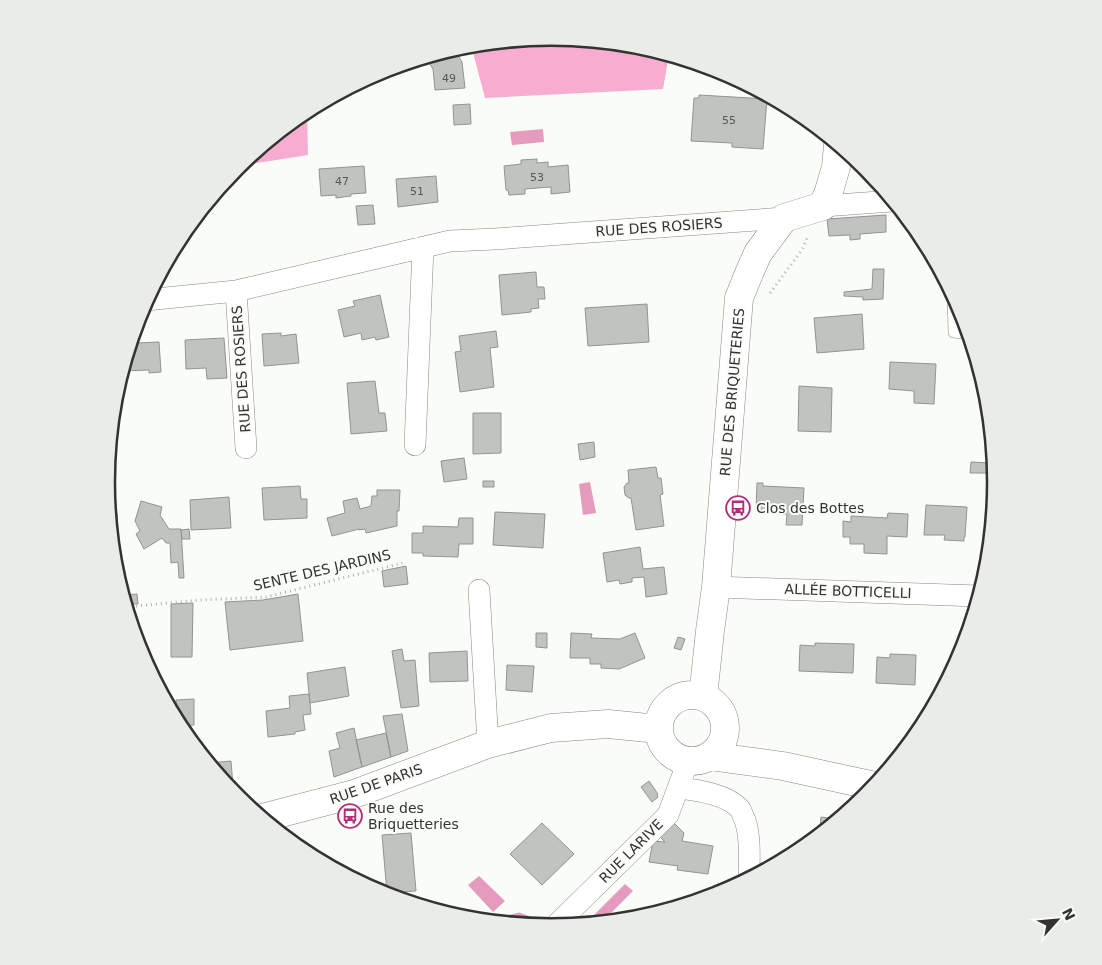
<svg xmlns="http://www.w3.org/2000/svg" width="1102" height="965" font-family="'DejaVu Sans',sans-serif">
<rect width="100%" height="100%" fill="#f9fcf7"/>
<path fill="#f7add0" d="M551,38L638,46L669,55L663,89L485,98L471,45Z
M307,111L308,155L239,166L304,112Z"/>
<path fill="#e49bbd" d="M543,129L544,142L512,145L510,132Z
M590,482L596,513L583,515L579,484Z
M479,876L505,901L493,912L468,885Z
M625,884L633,891L601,923H600L593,916Z"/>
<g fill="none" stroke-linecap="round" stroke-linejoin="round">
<path stroke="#e49bbd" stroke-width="7" d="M498,922L519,916L540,924"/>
</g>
<path fill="#c0c3bf" stroke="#929490" d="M454,49L462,62L465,88L435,90L433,69L426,58Z
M699,95L767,99L763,149L732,147V143L691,141L694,98H699Z
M470,104L471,124L454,125L453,105Z
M537,159V163L548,162V167L568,165L570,192L551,194V187L525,189V194L509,195L508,190H506L504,166L521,164V160Z
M364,166L366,193L351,194V196L336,198V195L321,196L319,169Z
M436,176L438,202L398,207L396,179Z
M373,205L375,224L358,225L356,206Z
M886,215V232L860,234V239L850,240V235L829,236L827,219Z
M873,269H884L883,299L863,300V297L844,296V292L872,289Z
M536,272L537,287H544L545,299H538L539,308L531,309V312L502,315L499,275Z
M380,295L389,337L376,340L375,337L362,340L361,333L344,337L338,310L355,306L353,301Z
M647,304L649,342L588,346L585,308Z
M862,314L864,349L817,353L814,318Z
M496,331L498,347L490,348L494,387L460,392L455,352L461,351L459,336Z
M281,333V336L296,334L299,363L264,366L262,334Z
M224,338L227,378L207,379L206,368L186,369L185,340Z
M131,340H137V343L159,342L161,372L149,373V370L122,371Z
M890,362L936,364L934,404L914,403V391L889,389Z
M375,381L379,413H385L387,431L351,434L347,383Z
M984,383L988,396L989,412H982Z
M799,386L832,388L831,432L798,431Z
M473,413H501V453L473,454Z
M594,442L595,457L580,460L578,444Z
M464,458L467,479L444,482L441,461Z
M971,462L990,463V468H987V473H970Z
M656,467L658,478H661L663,494L660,495L664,526L636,530L631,498H629L625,495L624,487L627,483H629L628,470Z
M483,481H494V487H483Z
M757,483H763V486L804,488L802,525H786L787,514L762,513V510H756Z
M300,486L301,499H307V518L264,520L262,488Z
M377,490H400L399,511H397V526L366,533L365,529L359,530V529L332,536L327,518L345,513L343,501L357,498L360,509L371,506L372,496H377Z
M229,497L231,528L191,530L190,500Z
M141,501L162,507L160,515L169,529H181L184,578H179L178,562L171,563L170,543H166L162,538L144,549L136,534L140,531L135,521Z
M926,505L967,507L965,537H964V541L944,540L945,535H924Z
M495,512L545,514L543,548L493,545Z
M888,513L908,514L907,537L887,536V554L864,553V544H850V537H843V521L851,522V516L887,518Z
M109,514H117L118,530H111Z
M459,518H473V544H459L458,557L423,556V553H412V533H423V526L458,527Z
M189,529L190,539H182L181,530Z
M640,547L643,569L664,567L667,594L646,597L644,577L632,578V582L620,584L619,580L607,582L603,553Z
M406,566L408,584L384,587L382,571Z
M137,594L138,604H125L124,595Z
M298,594L303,641L230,650L225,602L263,600Z
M193,603L192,657H171V604Z
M536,633H547V648L536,647Z
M571,633L592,634L591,638L620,639L635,633L645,658L619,669L601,668V664H590V658H570Z
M678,637L685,639L681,650L674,648Z
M815,643L854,644L853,673L799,671L800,645L815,646Z
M402,649L404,661L415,660L419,706L401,708L392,651Z
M467,651L468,681L430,682L429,653Z
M890,654L916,655L915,685L876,683L877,657L890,658Z
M507,665L534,666L532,692L506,690Z
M345,667L349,696L310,703L307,673Z
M309,694L311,714L303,715L305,730L295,732V734L268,737L266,711L290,708L289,696Z
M194,699V725L179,726L176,720V700Z
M402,714L408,751L391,757L383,716Z
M354,728L362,767L334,777L329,751L340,748L336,733Z
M386,733L391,757L362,767L356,740Z
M231,761L233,786H227L208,763Z
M649,781L658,794L657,795L658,797L652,802L641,787Z
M821,817L829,818V821L836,822L819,835Z
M672,821L684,833L682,841L713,846L708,874L677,870L678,866L649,862L653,841L665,842L658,835Z
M542,823L574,854L542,885L510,854Z
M291,833L296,837L298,848L281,834Z
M411,833L416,891L387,893L382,835Z"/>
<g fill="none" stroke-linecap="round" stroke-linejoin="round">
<g stroke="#878985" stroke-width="12">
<path id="lane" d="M953,295L954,332L969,334"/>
</g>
<g stroke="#878985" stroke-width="22">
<path id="street" d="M823,206L893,201
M236,291L246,448
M146,300L236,291L450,241L495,239L784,218
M415,445L423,247
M716,587L979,596
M479,590L488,744
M678,788C697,790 727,794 740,809C742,812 743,817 745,820C751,839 749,859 749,879
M554,927L668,815L688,761"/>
</g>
<g stroke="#878985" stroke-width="29">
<path id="secondary" d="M659 728a33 33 0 1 1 66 0a33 33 0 1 1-66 0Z
M703,697L710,631L716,587L739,298L750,271L758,253L784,218L823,206L829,191L836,167L838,145
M709,756L783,766L875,786
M262,818L354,794L488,744L551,728L608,724L658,729"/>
</g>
<path stroke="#afb1ae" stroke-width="3" stroke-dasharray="1 4" stroke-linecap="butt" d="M770,293L802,250L808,236
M126,607L201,600L266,597L403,563"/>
<use href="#lane" stroke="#fff" stroke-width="11"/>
<use href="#street" stroke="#fff" stroke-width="21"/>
<use href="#secondary" stroke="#fff" stroke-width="28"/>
</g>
<defs>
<g id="bus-ring" transform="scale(1.25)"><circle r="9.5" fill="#f9fcf7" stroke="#b12f7a" stroke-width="1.5"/><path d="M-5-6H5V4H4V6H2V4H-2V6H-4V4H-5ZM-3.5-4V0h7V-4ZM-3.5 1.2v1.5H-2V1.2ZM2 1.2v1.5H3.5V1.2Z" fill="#b12f7a"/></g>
</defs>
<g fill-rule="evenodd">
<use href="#bus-ring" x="738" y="508"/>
<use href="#bus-ring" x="350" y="816"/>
</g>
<g text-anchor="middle" stroke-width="4" stroke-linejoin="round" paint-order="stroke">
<g font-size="11" fill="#565855">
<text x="449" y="82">49</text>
<text x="729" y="124">55</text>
<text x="537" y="181">53</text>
<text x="342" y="185">47</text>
<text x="417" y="195">51</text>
</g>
<g font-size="14" fill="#333432" stroke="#f9fcf7">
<text transform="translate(659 227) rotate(-4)" y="5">RUE DES ROSIERS</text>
<text transform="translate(241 369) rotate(-94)" y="5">RUE DES ROSIERS</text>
<text transform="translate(732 392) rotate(-85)" y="5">RUE DES BRIQUETERIES</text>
<text transform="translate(322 570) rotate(-13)" y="5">SENTE DES JARDINS</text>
<text transform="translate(848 591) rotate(2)" y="5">ALLÉE BOTTICELLI</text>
<text transform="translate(376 784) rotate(-19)" y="5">RUE DE PARIS</text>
<text transform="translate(631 851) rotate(-45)" y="5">RUE LARIVE</text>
</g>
<g font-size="14" fill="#333432" stroke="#f9fcf7" text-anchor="start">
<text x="756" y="513">Clos des Bottes</text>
<text x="368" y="813">Rue des<tspan x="368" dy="16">Briquetteries</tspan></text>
</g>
</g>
<path d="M0 0H1102V965H0ZM115 482a436 436 0 1 1 872 0a436 436 0 1 1-872 0Z" fill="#e9ece7" fill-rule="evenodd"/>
<path fill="none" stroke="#333432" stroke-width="2.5" d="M115 482a436 436 0 1 1 872 0a436 436 0 1 1-872 0Z"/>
<g transform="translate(1057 920) rotate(63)" stroke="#f9fcf7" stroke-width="4" paint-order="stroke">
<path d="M0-4L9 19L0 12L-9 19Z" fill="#333432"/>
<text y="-8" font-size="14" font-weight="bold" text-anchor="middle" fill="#333432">N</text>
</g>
</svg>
